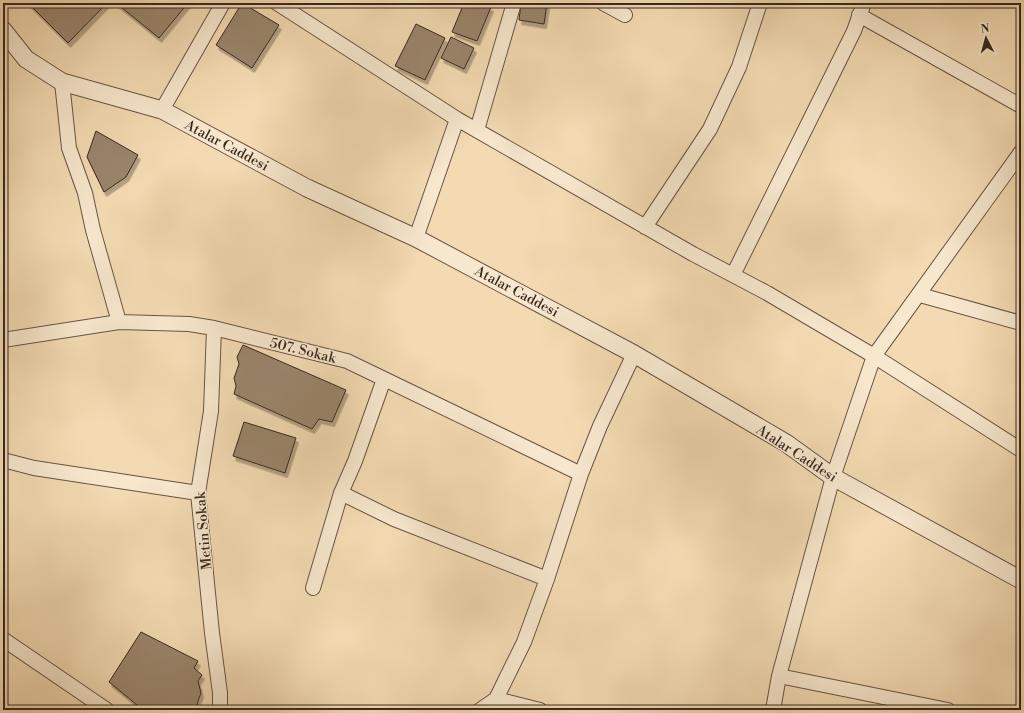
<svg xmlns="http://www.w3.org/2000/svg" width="1024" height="713" font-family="'Libre Bodoni',serif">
<defs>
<filter id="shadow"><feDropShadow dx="2.5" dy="4.5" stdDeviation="0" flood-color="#0004"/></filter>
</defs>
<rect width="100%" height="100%" fill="#f3dab2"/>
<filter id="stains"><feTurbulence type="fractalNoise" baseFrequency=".005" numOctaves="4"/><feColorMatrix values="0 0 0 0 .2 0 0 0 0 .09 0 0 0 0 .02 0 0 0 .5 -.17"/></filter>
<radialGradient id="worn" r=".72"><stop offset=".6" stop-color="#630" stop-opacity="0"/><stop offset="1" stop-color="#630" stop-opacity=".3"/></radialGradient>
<path fill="#9a856c" stroke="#392821" filter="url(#shadow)" d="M28,3H105L106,4L68,43Z
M116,3H188L159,38Z
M242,3L279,25L252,68L216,45Z
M464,3H480L491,7L477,41L452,32Z
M521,3H547L544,24L519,20Z
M416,24L445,38L425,80L395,66Z
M451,37L474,48L464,69L441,58Z
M96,131L138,155L126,177L104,192L87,157Z
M243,345L346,390L332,422L319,419L312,429L234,394L236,386L234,378L239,364L237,357Z
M244,422L296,438L285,473L233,456Z
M141,632L198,661L194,668L202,675L198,681L201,693L198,701L197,710H143L109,682Z"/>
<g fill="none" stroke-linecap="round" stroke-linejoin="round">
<g stroke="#685445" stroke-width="16">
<path id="minor" d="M277,3L457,119L693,254L767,293L874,356L1021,450
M603,3L625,15
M859,15L1021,106
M62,82L69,148L85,193L93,230L119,322
M162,110L223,3
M477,130L514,3
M645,227L710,129L739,67L760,3
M416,238L457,119
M733,275L854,31L864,3
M920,295L1021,323
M214,328L211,411L198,493L212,633L220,693V710
M3,340L119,322L189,324L214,328L347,361L581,474
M384,379L355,461L341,493L394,519L547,579
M3,460L34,468L198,493
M313,588L341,493
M3,639L107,710
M779,676L948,710
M496,699L540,710
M480,710L496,699L524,642L547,579L581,474L600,426L634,354
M773,710L779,676L833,477L874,356L1021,152"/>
</g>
<g stroke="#685445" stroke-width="19">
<path id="tertiary" d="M3,30L26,59L62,82L162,110L307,188L416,238L634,354L786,443L833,477L1021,580"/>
</g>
<use href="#minor" stroke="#f7e7cd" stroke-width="14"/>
<use href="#tertiary" stroke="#f7e7cd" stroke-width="17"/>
</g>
<g text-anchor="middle" stroke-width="3" stroke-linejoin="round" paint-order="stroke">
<g font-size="14" fill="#392821" stroke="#f7e7cd">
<text transform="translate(227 145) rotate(28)" y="5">Atalar Caddesi</text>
<text transform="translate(517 291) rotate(28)" y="5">Atalar Caddesi</text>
<text transform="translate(303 350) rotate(14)" y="5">507. Sokak</text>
<text transform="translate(797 453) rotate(33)" y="5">Atalar Caddesi</text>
<text transform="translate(203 531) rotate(-95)" y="5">Metin Sokak</text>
</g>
</g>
<rect width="1024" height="713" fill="none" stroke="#f3dab2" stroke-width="16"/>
<rect x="4" y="4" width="1016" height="705" fill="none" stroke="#392821" stroke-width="2"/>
<rect x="8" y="8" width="1008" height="697" fill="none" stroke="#392821"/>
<g transform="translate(986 38) rotate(354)" stroke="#f7e7cd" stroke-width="3" paint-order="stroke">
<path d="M0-3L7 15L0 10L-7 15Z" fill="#392821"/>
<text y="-6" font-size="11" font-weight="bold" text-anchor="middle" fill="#392821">N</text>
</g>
<rect width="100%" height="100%" filter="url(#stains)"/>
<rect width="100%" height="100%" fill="url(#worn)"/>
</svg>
